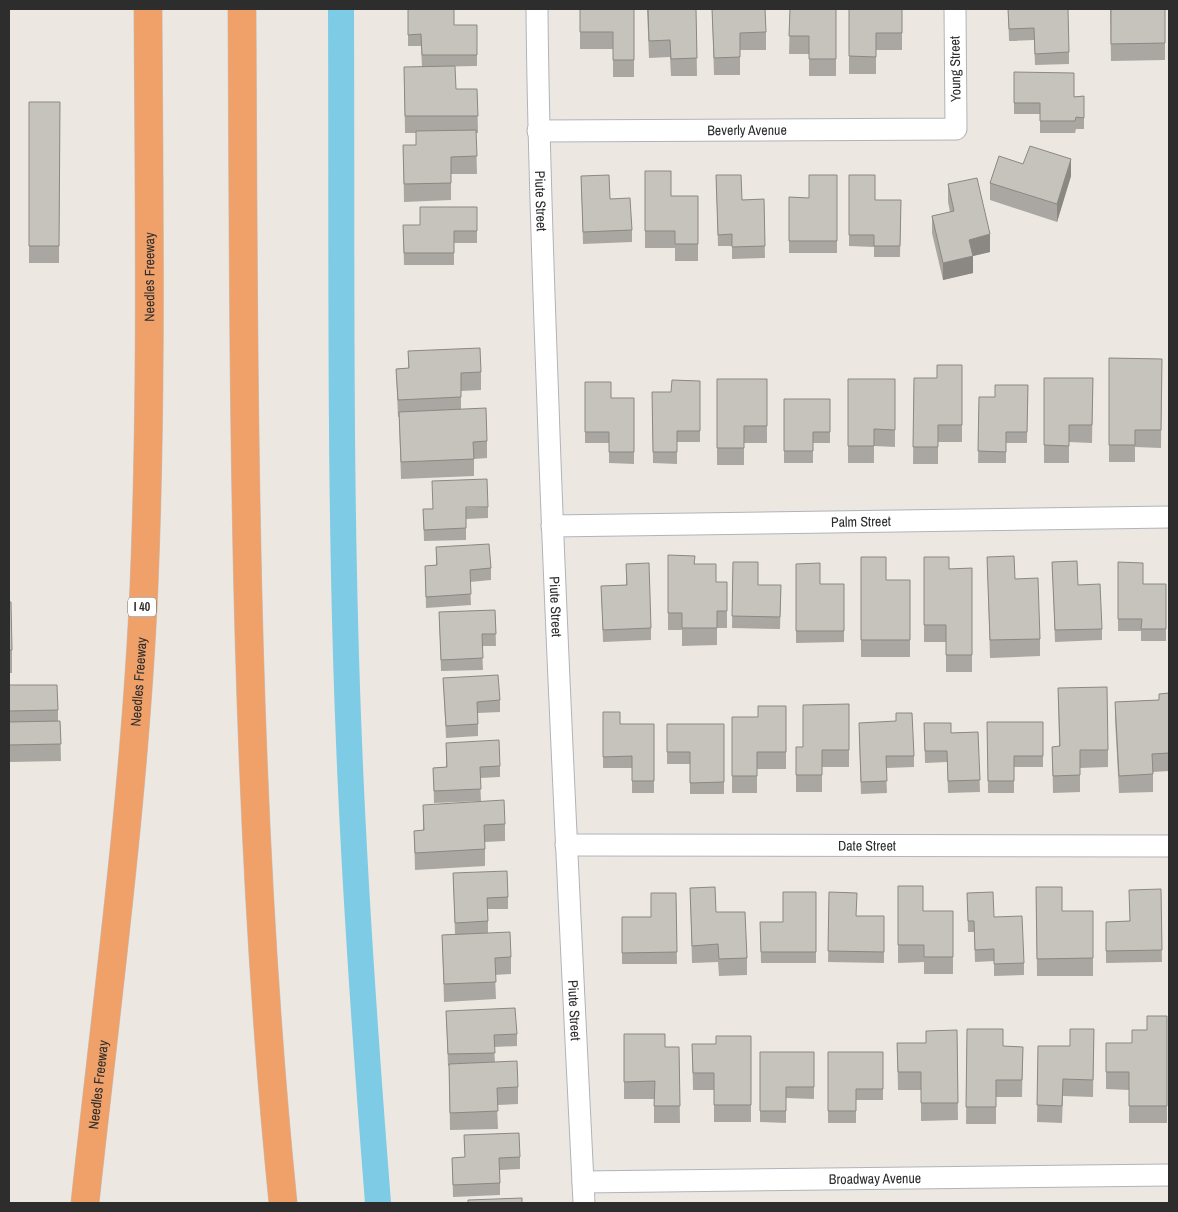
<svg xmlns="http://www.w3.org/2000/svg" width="1178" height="1212" font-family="'Archivo Narrow',sans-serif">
<rect width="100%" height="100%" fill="#ede7e1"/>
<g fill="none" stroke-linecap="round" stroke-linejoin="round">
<path stroke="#7ecbe5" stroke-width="26" d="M341,9C342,253 339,498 349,742C355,896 366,1050 378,1203"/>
<g stroke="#b1b3bc" stroke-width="23">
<g id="minor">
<path id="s1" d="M537,9C538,141 543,273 548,405C557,671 571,937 584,1203"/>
<path id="s2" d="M538,131L956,129L955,9"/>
<path id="s3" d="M552,526L1169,517"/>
<path id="s4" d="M566,845L1169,846"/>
<path id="s5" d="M583,1182L1169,1175"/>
</g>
</g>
<g stroke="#c4c4c4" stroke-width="29">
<g id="motorway">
<path d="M242,9C244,407 243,806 283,1203"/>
<path id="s6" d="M85,1203C107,998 135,793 144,586C152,394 149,201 148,9"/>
</g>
</g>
<use href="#minor" stroke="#fff" stroke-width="21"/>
<use href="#motorway" stroke="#f0a169" stroke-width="28"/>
</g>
<path fill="#aaa7a2" d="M408,9L454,25H477V66L422,67L421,46H408Z
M580,9H634V77H613V49H580Z
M647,9H696L697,76H671L670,57L649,58Z
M712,9L766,32V50H740V75H714Z
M790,9H836V76H809V54H789Z
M849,9H902V50H876V74H849Z
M1008,9L1069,52V64L1035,65L1034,40L1009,41Z
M1110,9H1165V60L1111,61Z
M404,67L456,89H477L478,133H476L477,174H451V200L404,202L403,145H416V133H405Z
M1014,72L1074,97L1084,96V129H1076L1075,133H1040V114H1014Z
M29,102H60L59,263H29Z
M1023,164L1071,176L1057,222L990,200V183Z
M645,171L671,196H698V261H675V248H645Z
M716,175L742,200L764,199L765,258L732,259V246H718Z
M837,175V253H789V197L809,198Z
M849,175L875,200H901L900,257H874V247L849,246Z
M581,176L610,199L632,230V242L583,244Z
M948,184L990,252L973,256V273L943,280L932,233V216L950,212L948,202Z
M477,207V243H454V265H404L403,225H420Z
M408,351L481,372V390L461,391V410L487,441V458L474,459V476L401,479L399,417H398L396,369L408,368Z
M1109,358L1162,359L1161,448L1135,447V462H1109Z
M962,365V442H938V464H913L914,378H937Z
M1044,378H1093L1092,443L1069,442V463H1044Z
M717,379H767V443H744V465H717Z
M848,379H895V447L874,446V463H848Z
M700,381V442H677V464L653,463L652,392H671Z
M585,382L611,398H634V464L609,463V443H585Z
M1028,385L1027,443H1006V463H978L979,397H995Z
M784,399H830V443H813V463H784Z
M488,507V518L466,519V540L424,541L423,509Z
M436,547L491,568V580L470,582L471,605L426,608L425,566L436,565Z
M668,555L695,564L716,582H727V628H717V645L682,646V630H668Z
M861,557L886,580H910V657H861Z
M924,557L949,569L972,568V672H946V642H924Z
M987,557L1015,579L1040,639V656L990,658Z
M733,562L758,585H781L780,629L732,628Z
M1052,562L1078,585L1102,629V640L1055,642Z
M1118,562L1143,584H1166V641H1141V631H1118Z
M626,564L651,628V640L603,642L601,586L626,585Z
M796,564L820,584H844V642L796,643Z
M9,602L12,650V673H9Z
M495,610L496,646H482L483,670L441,671L439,612Z
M443,678L500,700V712L478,713V736L446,738Z
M9,685L58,710V721H60L61,761L9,762Z
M1058,688L1108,750V767L1080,768V792L1053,793L1052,747L1059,746Z
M1169,693V771L1153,772V792L1119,793L1115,719V702L1159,700Z
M849,704V767H822V792H796V747H803Z
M786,706V769H757V793H732V717H758Z
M603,712L620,724H654V793H632V768H603Z
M896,713L914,756V767L886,768L887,793L861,794L859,734L896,721Z
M987,722H1043V767H1014V793H988Z
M924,723L951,733L978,732L980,792L948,793L947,762L925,763Z
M667,724H724V794H690V764H667Z
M446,743L500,766V777L480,778L481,801L434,803L433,768L446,767Z
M423,805L505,824V841L485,842V866L415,870L414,831L423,830Z
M453,873L508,897V909H488V933L511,957V974L495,975L496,999L444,1002L442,935L455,934Z
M898,886L923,911H953V974H924V962L898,963Z
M1036,887L1062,911H1093V976H1037Z
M690,888L716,912L747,958V975L719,976L718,962L692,963Z
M1161,889L1162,962L1106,963V922L1129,921Z
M816,892V963H761L760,922H783Z
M829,892L856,916H884V963L828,962Z
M676,893L677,964H622V917H651Z
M967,893L994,917L1024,963V975L994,976V961L975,962L974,932H968Z
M446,1011L517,1034V1046L494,1047L495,1062L518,1087V1104L497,1105L498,1129L450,1130L449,1066H448Z
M1167,1016V1123H1129V1090L1106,1089V1043H1132L1147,1030Z
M967,1029L1003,1046L1023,1047L1022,1097H996V1124H966Z
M1094,1029L1093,1097L1063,1096L1062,1123L1037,1122L1038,1046H1070Z
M957,1030L958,1120L921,1121V1090H898L897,1043H926Z
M624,1034L665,1047H679L680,1123H654V1099H624Z
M751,1036V1122H714V1090H693L692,1044H716Z
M760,1052H814V1099L786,1098V1123L760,1122Z
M828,1052H883V1100H856V1123H828Z
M464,1135L520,1157V1169L500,1170V1195L453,1197L452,1158L465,1157Z"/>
<path fill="#8b8884" d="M1071,159V176L1057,222V204Z
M990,234V252L973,256V273L943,280V263L969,240Z"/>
<path fill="#c6c2bc" stroke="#8b8884" d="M408,9H454V25H477V55H422L421,34L408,35Z
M580,9H634V60H613V32H580Z
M648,9H696L697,58L671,59L670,40L649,41Z
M712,9H765L766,32L740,33V57L714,58Z
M790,9H836V59H809V36H789Z
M849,9H902V33H876V57L849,56Z
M1008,9H1068L1069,52L1035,54L1034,28L1009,29Z
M1111,9H1165V43L1111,44Z
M455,66L456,89H477L478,116H405L404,67Z
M1014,72L1074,73V97L1084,96V118L1076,117L1075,121H1040V103H1014Z
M29,102H60L59,246H29Z
M476,130L477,156L451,157V183L404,184L403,145H416V131Z
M1030,146L1071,159L1057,204L990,183L999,156L1023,164Z
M645,171H671V196H698V244H675V231H645Z
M609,175L610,199L630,198L632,230L583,232L581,176Z
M716,175H741L742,200L764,199L765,246L732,247V234L718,235Z
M809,175H837V241H789V197L809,198Z
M849,175H875V200H901L900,246H874V235H849Z
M977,178L990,234L969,240L973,256L943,263L932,216L954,211L948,184Z
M420,207H477V231H454V253H404L403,225H420Z
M480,348L481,372L461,373V397L398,400L396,369L409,368L408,351Z
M1109,358L1162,359L1161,430H1135V445H1109Z
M937,365H962V425H938V447H913L914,378H937Z
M1044,378H1093L1092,425H1069V446L1044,445Z
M717,379H767V426H744V448H717Z
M848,379H895V430L874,429V446H848Z
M672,380L700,381V431H677V452H653L652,392H671Z
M585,382H611V398H634V452H609V432H585Z
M995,385H1028L1027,432H1006V452L978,451L979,397H995Z
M784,399H830V432H813V451H784Z
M486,408L487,441L473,442L474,459L401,462L399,412Z
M487,479L488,507H466V528L424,530L423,509H433L432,481Z
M489,544L491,568L470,570L471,594L426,597L425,566L437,565L436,547Z
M668,555L695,556L694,564H716V582H727V611H717V628H682V613H668Z
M1014,556L1015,579L1038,578L1040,639L990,640L987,557Z
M861,557H886V580H910V640H861Z
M924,557H949V569L972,568V655H946V625H924Z
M1077,561L1078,585L1100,584L1102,629L1055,630L1052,562Z
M733,562H758V585H781L780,617L732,616Z
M1118,562L1143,563V584H1166V629H1141L1142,619H1118Z
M649,563L651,628L603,630L601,586L627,585L626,564Z
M820,563V584H844V631H796V564Z
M9,602H11L12,650H9Z
M495,610L496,634H482L483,658L441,660L439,612Z
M498,675L500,700L477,702L478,724L446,726L443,678Z
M9,685H57L58,710L9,711Z
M1107,687L1108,750H1080V775L1053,776L1052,747L1060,746L1058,688Z
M1169,693V753L1152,754L1153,774L1119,776L1115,702L1159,700V694Z
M849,704V750H822V775H796V747H803V705Z
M758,706H786V752H757V776H732V717H758Z
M603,712H620V724H654V781H632V756L603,757Z
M896,713H912L914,756H886L887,781L861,782L859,723L896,721Z
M60,721L61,744L9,745V722Z
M987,722H1043V756H1014V781H988Z
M924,723H951V733L978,732L980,780L948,781L947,751H925Z
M667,724H724V782L690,783V752H667Z
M499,740L500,766L480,767L481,789L434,791L433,768L447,767L446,743Z
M504,800L505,824L484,825L485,849L415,853L414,831L424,830L423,805Z
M507,871L508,897L487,898L488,921L455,923L453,873Z
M898,886H923V911H953V957H924V945H898Z
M715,887L716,912H745L747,958L719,959L718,944L692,946L690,888Z
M1036,887H1062V911H1093V958L1037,959Z
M1161,889L1162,950L1106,951V922L1130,921L1129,890Z
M783,892H816V952H761L760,922H783Z
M829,892L857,893L856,916H884V952L828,951Z
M993,892L994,917L1022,916L1024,963L994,964V949L975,950L974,921H968L967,893Z
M651,893H676L677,952L622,953V917H651Z
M510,932L511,957L495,958L496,982L444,984L442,935Z
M515,1008L517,1034L494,1035L495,1053L448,1054L446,1011Z
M1147,1016H1167V1106H1129V1072H1106V1043H1132V1030H1147Z
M967,1029H1003V1046L1023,1047L1022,1080H996V1107H966Z
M1070,1029H1094L1093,1080L1063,1079L1062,1106L1037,1105L1038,1046H1070Z
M957,1030L958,1103H921V1072H898L897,1043H926V1031Z
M624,1034H665V1047H679L680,1106H654L655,1081L624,1082Z
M716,1036H751V1105H714V1073H693L692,1044H716Z
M760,1052H814V1087H786V1111H760Z
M828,1052H883V1089H856V1111H828Z
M517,1061L518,1087L497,1088L498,1111L450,1113L449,1064Z
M519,1133L520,1157L499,1158L500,1183L453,1185L452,1158L465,1157L464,1135Z
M522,1198V1203H468V1200Z"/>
<g text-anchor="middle" stroke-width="5" stroke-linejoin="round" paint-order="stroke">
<rect fill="#fff" stroke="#6c6c6c" stroke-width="1" x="128" y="597.5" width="28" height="19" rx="4"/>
<g font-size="12" font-weight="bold" fill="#2d2d2d">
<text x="142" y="611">I 40</text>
</g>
<g font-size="14" fill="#2d2d2d" stroke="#fff">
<text transform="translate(955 69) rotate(-91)" y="5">Young Street</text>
<text dy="5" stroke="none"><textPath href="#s2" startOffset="209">Beverly Avenue</textPath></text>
<text dy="5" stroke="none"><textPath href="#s1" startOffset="192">Piute Street</textPath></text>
<text dy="5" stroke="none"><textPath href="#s6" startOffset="929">Needles Freeway</textPath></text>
<text dy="5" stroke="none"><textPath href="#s3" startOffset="309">Palm Street</textPath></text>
<text dy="5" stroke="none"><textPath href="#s1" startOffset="598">Piute Street</textPath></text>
<text dy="5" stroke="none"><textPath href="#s6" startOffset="524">Needles Freeway</textPath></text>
<text dy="5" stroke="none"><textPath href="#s4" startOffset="301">Date Street</textPath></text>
<text dy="5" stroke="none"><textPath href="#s1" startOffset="1002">Piute Street</textPath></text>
<text dy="5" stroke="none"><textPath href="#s6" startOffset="119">Needles Freeway</textPath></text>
<text dy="5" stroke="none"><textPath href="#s5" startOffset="292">Broadway Avenue</textPath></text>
</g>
</g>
<rect width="1178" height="1212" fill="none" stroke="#2d2d2d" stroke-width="20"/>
</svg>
